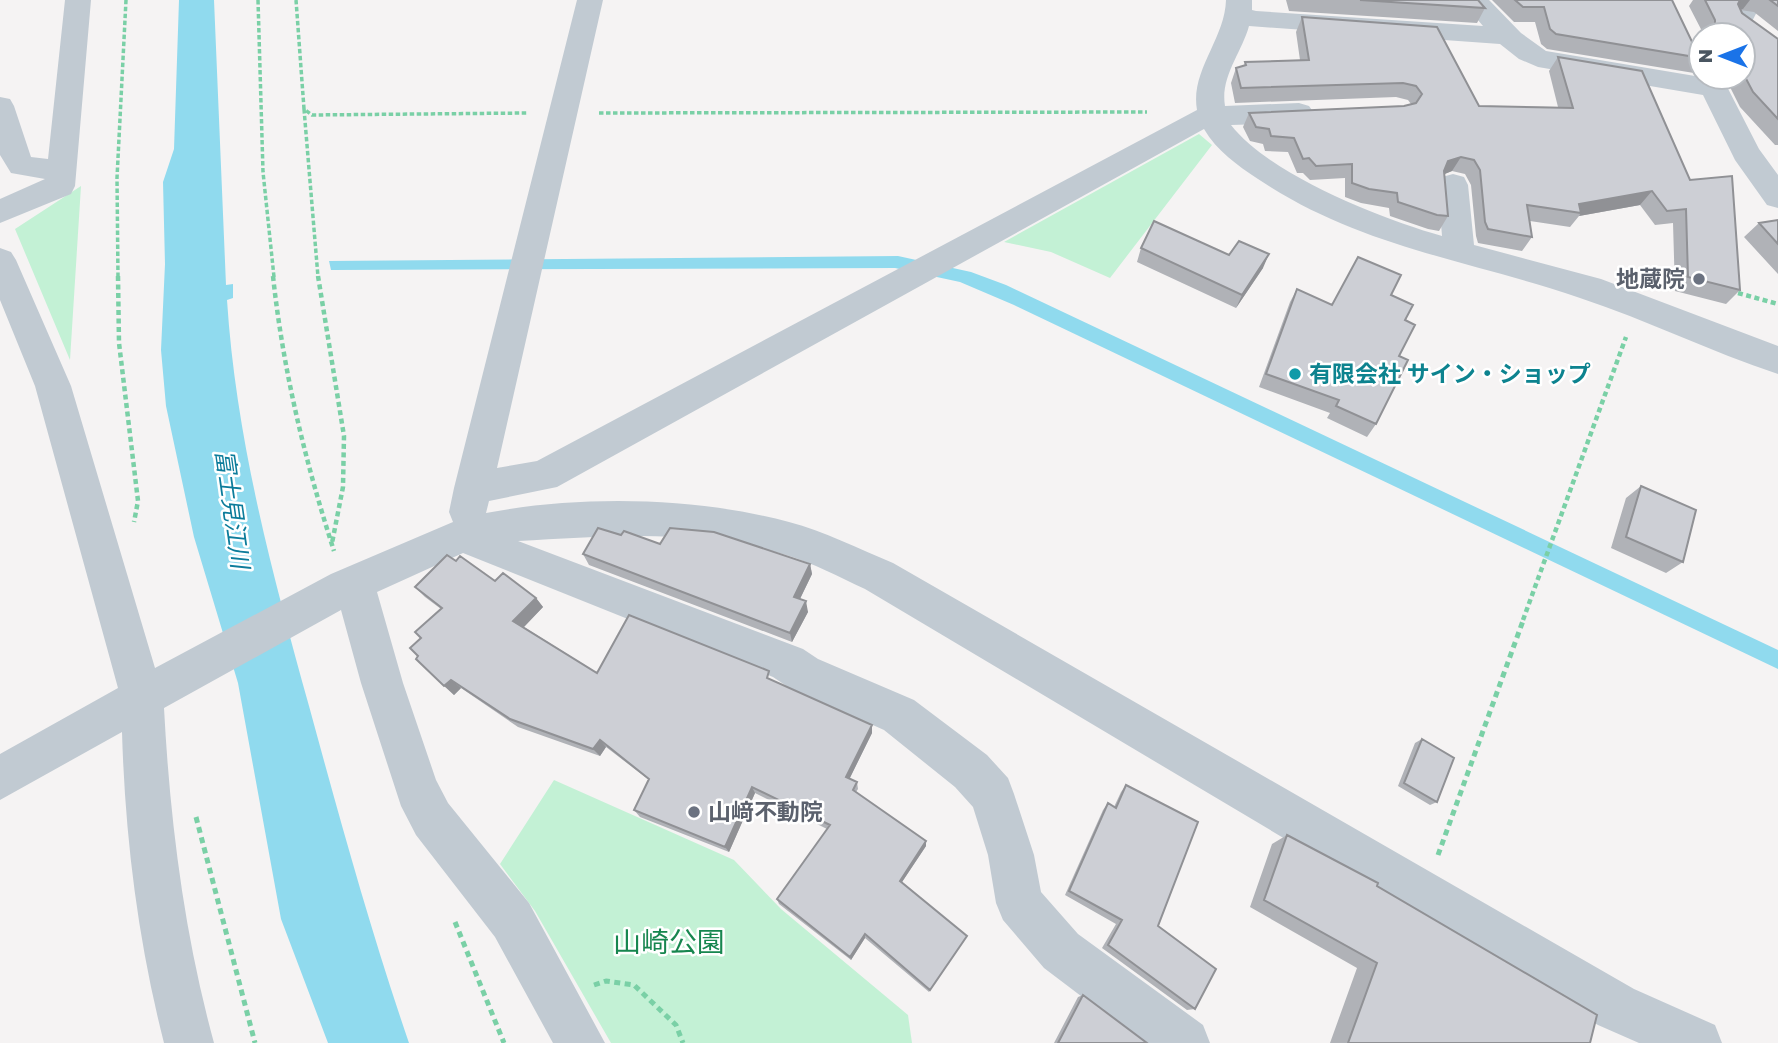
<svg xmlns="http://www.w3.org/2000/svg" width="1778" height="1043" font-family="'Golos Text','Noto Sans JP',sans-serif">
<rect width="100%" height="100%" fill="#f5f3f3"/>
<path fill="#c3f1d5" d="M1199,134L1212,145L1110,278L1051,252L1004,242Z
M81,186L70,360L15,229Z
M554,780L734,860L781,909L908,1015L912,1043H611L535,911L500,864Z"/>
<path fill="#90daee" d="M179,0H214L226,285L233,284V298L227,300C236,439 272,573 309,706C340,820 371,932 409,1043H328L281,919L238,683L194,537L166,406L161,350L165,264L163,182L174,149Z
M898,256L971,272L1006,285L1778,650V669L1014,305L960,282L895,268L331,270L329,261Z"/>
<g fill="none" stroke-linecap="round" stroke-linejoin="round">
<path stroke="#7ad0a6" stroke-width="3.5" stroke-dasharray="4.5 2.5" stroke-linecap="butt" d="M258,0L263,172L274,277
M296,0L304,109L312,115L527,113
M304,109L318,277
M599,113L1147,112
M118,277L117,178L126,0"/>
<path stroke="#7ad0a6" stroke-width="4.5" stroke-dasharray="5 3.5" stroke-linecap="butt" d="M118,276L119,343L138,501L134,522
M273,276C283,370 305,461 334,551
M318,276L344,436L343,487L332,543
M1738,293L1778,304
M1523,620L1626,337"/>
<path stroke="#7ad0a6" stroke-width="5" stroke-dasharray="6 4.5" stroke-linecap="butt" d="M196,817L255,1043
M1438,855L1524,618
M455,922L504,1043
M594,985L606,981L634,985L676,1025L683,1043"/>
<path fill="#c1cad2" fill-rule="evenodd" d="M65,0H91L75,186L71,194L0,223V199L45,179L11,173L0,155V97L10,99L14,106L31,157L48,159Z
M577,0H603L497,468L537,461L1197,110C1190,71 1225,39 1226,0H1252V10L1256,11L1483,26L1461,0H1489L1521,33L1546,51L1695,76L1701,70V77H1722L1759,149L1778,175V208L1767,205L1735,160L1703,95L1538,67L1519,59L1500,44L1249,26C1242,52 1220,77 1225,106L1299,103L1309,106L1314,113L1309,120L1299,123L1231,125C1270,175 1381,219 1442,236L1438,185L1442,177L1453,174L1464,177L1468,185L1474,245L1601,279L1778,346V374C1711,352 1647,320 1580,298C1467,259 1361,248 1258,179C1237,165 1217,151 1204,129L557,487L489,501L486,513C581,495 696,497 789,522C824,531 859,549 893,563L1634,989L1715,1025L1722,1043H1639L1598,1025L865,589C839,577 813,563 786,555C700,528 607,536 518,541L803,649L818,659L914,700L987,755L1008,778L1014,794L1034,855L1041,892L1078,934L1203,1025L1210,1043H1143L1044,968L1003,920L996,903L988,855L973,807L955,787L884,730L788,687L773,677L463,553L377,592L403,683L436,780L448,803L529,903L605,1043H553L495,937L416,835L401,806L361,683L341,610L164,708C170,821 184,933 214,1043H164C138,941 125,837 122,732L0,800V754L118,688L35,386L0,300V248L11,252L16,260L71,386L155,668L331,574L453,522L449,512L454,488Z
M1737,0H1763L1743,39V35H1718Z"/>
</g>
<path fill="#b0b2b7" d="M1286,0H1478L1485,8L1477,23L1289,11Z
M1492,0H1672L1696,50L1701,54V64L1694,73L1547,49L1541,44L1535,22H1514Z
M1693,0H1778V31L1754,12L1740,10L1742,13L1778,39V145H1775L1740,107L1725,77H1743V35H1704L1689,6Z
M1302,17L1479,106L1558,107L1549,71L1558,57L1690,180L1740,290L1726,304L1675,291L1673,223L1655,225L1640,205L1579,216L1570,227L1530,221L1532,237L1522,251L1478,243L1476,236L1471,185L1465,174L1452,171L1444,174L1448,216L1439,231L1428,229L1390,216L1389,208L1361,203L1345,197V178L1310,180L1303,173H1297L1288,152L1265,151L1263,144L1250,141L1243,127L1249,113L1404,106L1411,104L1408,100L1396,97L1235,103L1231,83L1236,68L1244,66L1245,62L1300,60L1296,32Z
M1778,220V274L1744,237L1759,223Z
M1141,248L1229,255L1263,268L1236,308L1137,262Z
M1297,289L1331,305L1391,295L1405,320L1399,356L1376,424L1367,437L1327,418L1330,413L1259,387L1290,302Z
M1641,486L1683,562L1666,573L1611,548L1626,498Z
M621,535L660,544L810,564L812,574L800,599L808,612L792,642L589,565L583,554Z
M456,561L495,581L536,598L543,607L524,627L597,673L772,680L872,733L849,779L857,782L858,789L856,792L926,846L902,882L967,936L929,992L865,938L851,960L779,904L777,899L827,829L755,793L729,852L640,817L634,810L649,780L606,747L600,756L518,727L461,688L454,695L418,656L421,638L441,609L425,597L415,587Z
M1422,739L1437,802L1430,805L1398,786L1415,743Z
M1126,785L1158,926L1195,1009L1187,1010L1102,948L1116,924L1065,895L1103,810L1108,803L1114,807L1121,792Z
M1287,835L1377,886L1590,1043H1330L1357,968L1250,907L1272,844Z
M1083,995L1147,1043H1054L1078,997Z"/>
<path fill="#909195" d="M1740,0H1750L1743,9L1731,11Z
M1461,157L1452,171L1440,176L1448,161Z
M1652,191L1640,205L1579,216L1581,213L1579,204Z
M1269,254L1263,268L1236,308L1242,295Z
M810,564L812,574L796,607L794,597Z
M536,598L543,607L521,630L513,621Z
M806,601L808,612L792,642L790,633Z
M451,680L461,688L454,695L444,686Z
M872,725V733L847,784L846,777Z
M600,740L606,747L600,756L593,749Z
M752,787L755,793L729,852L725,847Z
M926,841V846L900,885V881Z
M865,934V938L851,960L850,957Z"/>
<path fill="#cdcfd5" stroke="#909195" stroke-width="2" d="M1360,0H1478L1485,8Z
M1515,0H1672L1696,50L1701,54V58L1556,34L1550,29L1544,7H1523Z
M1705,0H1740L1738,4L1742,13L1778,39V119L1753,92L1743,73V35H1715V20Z
M1770,0H1778V6Z
M1302,17L1437,27L1479,106L1573,108L1558,57L1642,71L1690,180L1732,176L1740,290L1688,277L1686,209L1667,211L1652,191L1579,204L1581,213L1527,205L1532,237L1488,229L1485,222L1480,170L1474,160L1461,157L1448,161L1444,171L1448,216L1437,215L1398,202L1397,193L1369,189L1352,183V164L1316,166L1309,158L1303,159L1294,138L1271,136L1269,129L1256,127L1249,113L1404,106L1416,103L1422,94L1416,86L1403,83L1241,88L1236,68L1246,65L1245,62L1309,60Z
M1778,220V244L1759,223Z
M1154,221L1229,255L1239,241L1269,254L1242,295L1141,248Z
M1358,257L1401,275L1391,295L1413,305L1405,320L1415,325L1399,356L1408,360L1376,424L1336,406L1339,400L1266,374L1297,289L1332,305Z
M1641,486L1696,510L1683,562L1626,537Z
M598,528L621,535L624,531L660,544L670,528L714,532L810,564L794,597L806,601L790,633L583,554Z
M447,555L456,561L460,556L495,581L503,573L536,598L513,621L597,673L629,615L769,671L767,678L872,725L846,777L857,782L853,790L926,841L900,881L967,936L930,990L865,934L850,957L777,899L830,825L752,787L725,847L634,810L649,779L600,740L593,749L510,719L451,680L444,686L416,659L418,656L410,648L421,638L415,632L442,608L415,587Z
M1422,739L1454,758L1437,802L1404,783Z
M1126,785L1198,822L1158,926L1216,969L1195,1009L1108,945L1122,920L1069,891L1108,803L1116,808Z
M1287,835L1378,883L1377,886L1597,1015L1590,1043H1348L1377,963L1264,900Z
M1083,995L1147,1043H1058Z"/>
<g fill="#6b7280" stroke="#fff" stroke-width="2.5">
<circle cx="1699" cy="279" r="7"/>
<circle cx="694" cy="812" r="7"/>
</g>
<circle fill="#0f9aa8" stroke="#fff" stroke-width="2.5" cx="1295" cy="374" r="7"/>
<g text-anchor="middle" stroke-width="5" stroke-linejoin="round" paint-order="stroke">
<g font-size="23" font-weight="bold" fill="#5b616d" stroke="#fff" text-anchor="end">
<text x="1685" y="287">地蔵院</text>
<text x="708" y="820" text-anchor="start">山﨑不動院</text>
</g>
<g font-size="23" font-weight="bold" fill="#0d838f" stroke="#fff" text-anchor="start">
<text x="1309" y="382">有限会社 サイン・ショップ</text>
</g>
<g font-size="24" font-style="italic" fill="#0c7c9b" stroke="#fff">
<text transform="translate(232 509) rotate(82)" y="8">富士見江川</text>
</g>
<g font-size="28" fill="#17864f" stroke="#fff">
<text x="669" y="952">山崎公園</text>
</g>
</g>
<g transform="translate(1722 56) rotate(270)"><circle r="33" fill="#ffffff" stroke="#b7bbc0" stroke-width="2"/>
<path d="M0-5L12 26L0 18L-12 26Z" fill="#1a73e8"/>
<text y="-10" font-size="19" font-weight="bold" text-anchor="middle" fill="#4a5661">N</text>
</g>
</svg>
